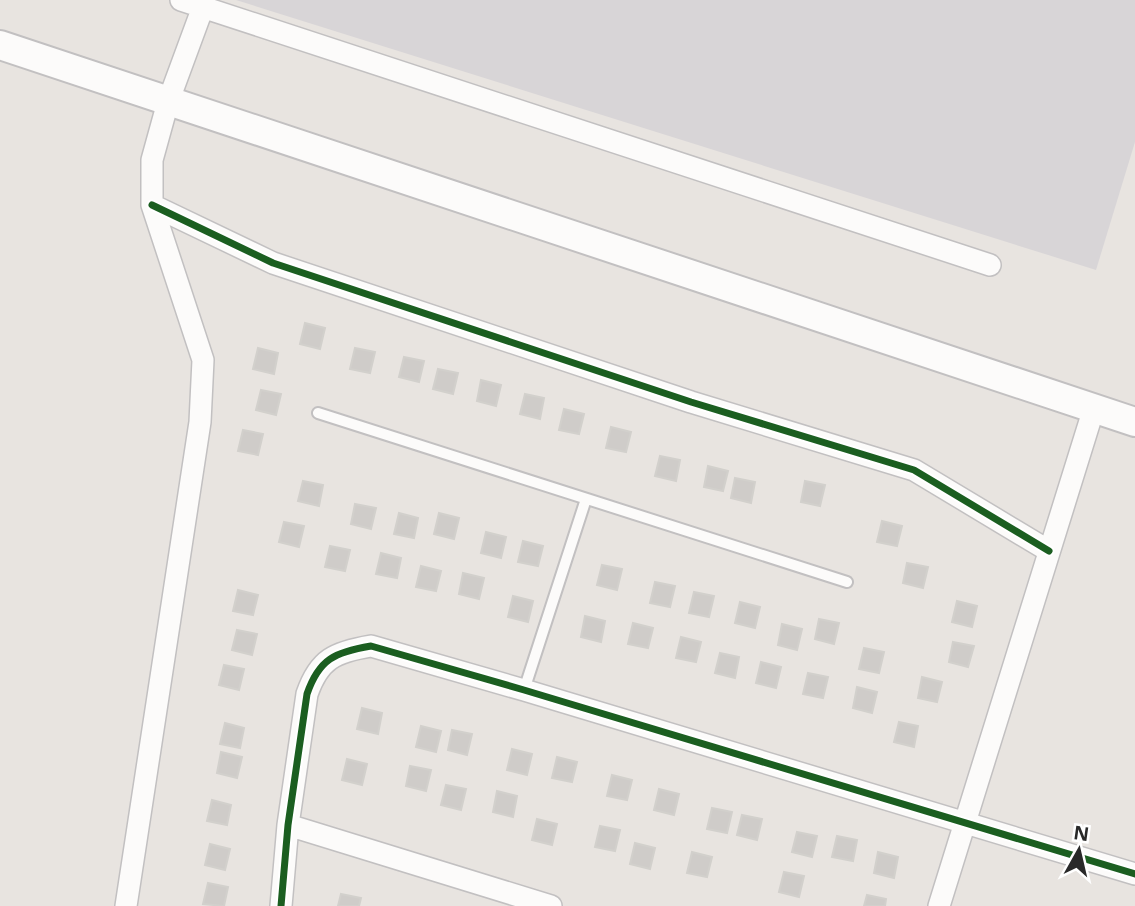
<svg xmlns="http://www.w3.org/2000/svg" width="1135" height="906" font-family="'Noto Sans',sans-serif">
<rect width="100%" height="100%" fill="#e8e4e0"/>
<path fill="#d8d5d7" d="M236,0H1135V142L1096,270Z"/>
<path fill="#cfccc9" stroke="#d2d0cc" stroke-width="2" d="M305,323L325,328L320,349L300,344Z
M258,348L278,353L274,374L253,369Z
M355,348L375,352L370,373L350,369Z
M404,357L424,361L419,382L399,377Z
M438,369L458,373L453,394L433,389Z
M481,380L501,385L496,406L477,401Z
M261,390L281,394L276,415L256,410Z
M525,394L544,398L540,419L520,414Z
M564,409L584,414L579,434L559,430Z
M611,427L631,432L626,452L606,448Z
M243,430L263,434L258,455L238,451Z
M660,456L680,460L676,481L655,476Z
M708,466L728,471L723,491L704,487Z
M735,478L755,482L751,503L731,498Z
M303,481L323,485L319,506L298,501Z
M805,481L825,485L820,506L801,502Z
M355,504L376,508L371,529L351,524Z
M399,513L418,518L414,538L394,534Z
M439,513L459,518L454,539L434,534Z
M882,521L902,526L897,546L877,542Z
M284,522L304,526L299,547L279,542Z
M486,532L506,537L501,558L481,553Z
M523,541L543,546L538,566L518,562Z
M330,546L350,550L345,571L325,567Z
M381,553L401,558L397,578L376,574Z
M907,563L928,567L923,588L903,583Z
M602,565L622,569L617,590L597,585Z
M421,566L441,571L436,591L416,587Z
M463,573L484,578L479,599L459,594Z
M655,582L675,586L670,607L650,603Z
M238,590L258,595L253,615L233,611Z
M694,592L714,596L709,617L689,613Z
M513,596L533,601L528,622L508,617Z
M957,601L977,606L972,627L952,622Z
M740,602L760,607L755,628L735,623Z
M585,616L605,621L601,642L581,637Z
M819,619L839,623L834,644L815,639Z
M633,623L653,628L648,648L628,644Z
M782,624L802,629L797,650L778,645Z
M237,630L257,634L252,655L232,650Z
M681,637L701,642L696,662L676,658Z
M953,642L974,646L968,667L949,662Z
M864,648L884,652L879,673L859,669Z
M720,653L739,657L735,678L715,673Z
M761,662L781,667L776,688L756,683Z
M224,665L244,669L239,690L219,685Z
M808,673L828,677L823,698L803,694Z
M922,677L942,682L937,702L918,698Z
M857,687L877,692L872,713L853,708Z
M362,708L382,713L378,734L357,729Z
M899,722L918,726L914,747L894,742Z
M225,723L244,728L240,748L220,744Z
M421,726L441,731L436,752L416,747Z
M452,730L472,734L467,755L448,750Z
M512,749L532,754L527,775L507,770Z
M221,752L242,757L237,778L217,773Z
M557,757L577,762L572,782L552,778Z
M347,759L367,764L362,785L342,780Z
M410,766L431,770L426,791L406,786Z
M612,775L632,780L627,800L607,796Z
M446,785L466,789L461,810L441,805Z
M659,789L679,794L674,815L654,810Z
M497,791L517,796L513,817L493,812Z
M212,800L231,805L227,825L207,821Z
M712,808L732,812L727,833L707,829Z
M742,815L762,819L757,840L737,835Z
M537,819L557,824L552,845L532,840Z
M600,826L620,830L615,851L595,847Z
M797,832L817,836L812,857L792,852Z
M837,836L857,840L853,861L832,857Z
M635,843L655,848L650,869L630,864Z
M210,844L230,849L225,870L205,865Z
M692,852L712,857L707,877L687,873Z
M878,852L898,857L894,878L874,873Z
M784,872L804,876L799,897L779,892Z
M208,883L228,887L224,906L203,904Z
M341,894L361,898L359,906H338Z
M867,895L886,899L885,906H864Z"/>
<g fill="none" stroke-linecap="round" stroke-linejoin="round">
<g stroke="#c2c0c1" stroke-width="14">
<path id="lane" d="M318,413L847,582
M524,690L586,499"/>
</g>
<g stroke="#c2c0c1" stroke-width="24">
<path id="street" d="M181,0L990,265
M152,205L273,263L691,402L914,470L1049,551
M288,825L551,906
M126,906L200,422L203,360L152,205V160L168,102L203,7
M281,906L288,825L307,694C319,659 335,652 371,646L524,690L1135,874
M939,906L1094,408"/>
</g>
<g stroke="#c2c0c1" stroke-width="32">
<path id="secondary" d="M0,45L1135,422"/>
</g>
<use href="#lane" stroke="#fcfbfa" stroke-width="10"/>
<use href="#street" stroke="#fcfbfa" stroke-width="21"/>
<use href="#secondary" stroke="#fcfbfa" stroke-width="28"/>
<g stroke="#fff" stroke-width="11">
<path id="cycleway" d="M152,205L273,263L691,402L914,470L1049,551
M281,906L288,825L307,694C319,659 335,652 371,646L524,690L1135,874"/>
</g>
<use href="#cycleway" stroke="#1b5e20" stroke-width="7"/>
</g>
<g transform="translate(1079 850) rotate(8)" stroke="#ffffff" stroke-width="5" paint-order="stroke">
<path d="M0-5L12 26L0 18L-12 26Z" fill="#292929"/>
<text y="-10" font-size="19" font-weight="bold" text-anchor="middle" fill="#292929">N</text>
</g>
</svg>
